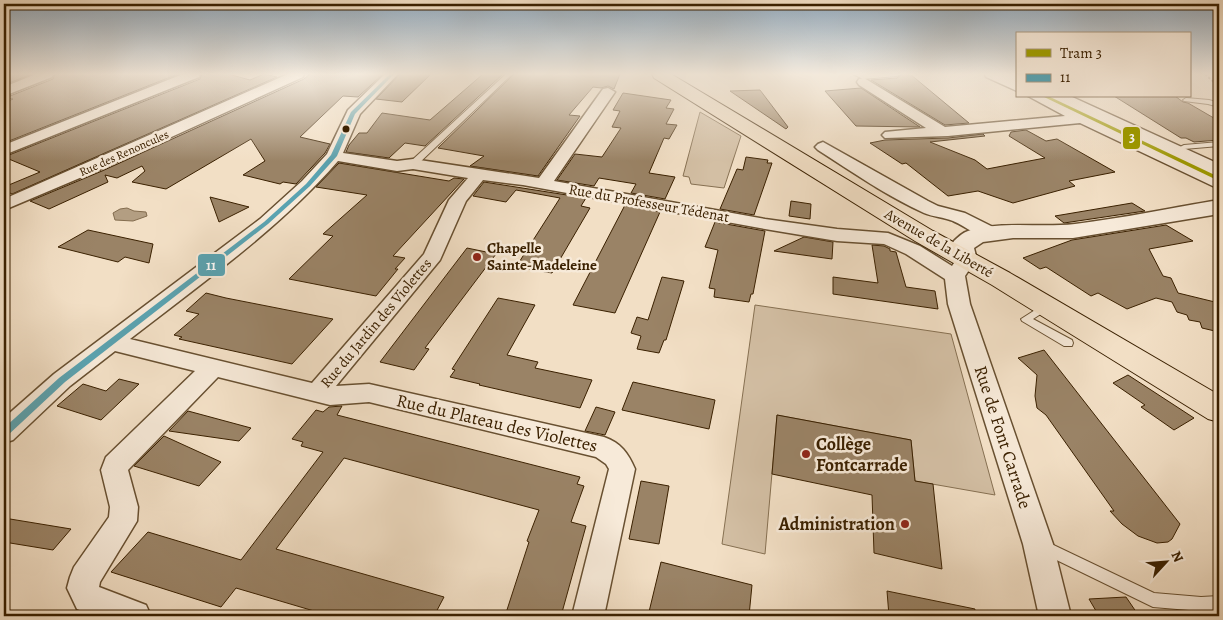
<svg xmlns="http://www.w3.org/2000/svg" width="1223" height="620" font-family="Alegreya,serif">
<rect width="100%" height="100%" fill="#f2dfc5"/>
<filter id="stains"><feTurbulence type="fractalNoise" baseFrequency=".004" numOctaves="4"/><feColorMatrix values="0 0 0 0 .2 0 0 0 0 .09 0 0 0 0 .02 0 0 0 .5 -.17"/></filter>
<radialGradient id="worn" r=".72"><stop offset=".6" stop-color="#630" stop-opacity="0"/><stop offset="1" stop-color="#630" stop-opacity=".3"/></radialGradient>
<path fill="#d3bfa4" stroke="#867052" d="M700,112L741,136L724,188L691,184L689,177L683,176Z
M755,305L951,334L995,495L915,481L911,440L777,415L765,554L722,544Z"/>
<path fill="#b39e82" stroke="#836c4e" d="M127,208L134,211L146,212L147,216L133,221L115,220L113,213L120,209Z"/>
<path fill="#9a8366" stroke="#3a2000" d="M4,74H32L4,85Z
M55,74H178L4,143V103L13,99L5,98L53,79Z
M202,74H228L250,80L264,74L277,77L12,194L4,190V187L40,172L4,157L200,79Z
M310,74H383L358,97L343,96L300,137L330,144L325,153L296,184L283,182L280,184L243,175L265,161L251,139L166,189L132,182L145,171L142,166L117,178L105,175L108,182L49,209L30,201L102,171L304,79Z
M400,74H431L402,102L376,99Z
M483,74H503L425,146L405,143L389,158L346,152L349,145L359,133H367L382,113L430,120Z
M514,74H620L614,89L608,86L601,88L593,87L569,115L580,116L538,176L470,166L484,156L438,148Z
M902,74H910L969,123L945,125L871,80L897,78Z
M861,88L920,127L856,126L825,91Z
M760,90L788,127L786,129L730,91Z
M623,93L671,100L666,108L674,109L666,124L677,125L669,139L664,138L649,173L675,177L665,199L631,193L636,184L599,178L594,186L557,180L575,154L602,157L621,128L612,127L620,111L613,110Z
M1114,96H1175L1183,102L1188,103L1219,121V140L1194,142L1186,138H1181Z
M1026,130L1046,141L1057,139L1115,172L1069,181L1075,186L1013,203L978,191L948,196L906,163L902,164L870,143L885,140L948,138L983,134L985,136L930,142L975,160L987,169L1045,158L1009,136L1011,132Z
M746,157L768,160L767,163H772L754,215L720,209L737,169L743,170Z
M339,163L449,181L454,178L464,179L393,256L405,258L395,269H398L376,296L289,279L333,236L323,234L367,195L316,187Z
M484,182L586,198L581,206L590,208L552,273L516,267L560,198L516,190L506,202L473,196Z
M210,197L249,207L219,222Z
M791,201L811,204L810,219L789,216Z
M1132,203L1145,211L1064,223L1055,216Z
M625,205L660,212L615,313L573,305Z
M715,222L765,231L753,294H751L749,302L714,297L715,289L709,288L718,250L705,247Z
M1166,225L1193,241L1149,249L1163,276L1171,278L1178,293L1219,303V332L1202,328L1200,322L1189,320L1187,315L1177,312L1172,302L1156,298L1127,309L1098,293L1091,296L1046,267L1040,269L1023,258L1072,240Z
M88,230L153,244L149,263L125,257L118,262L58,247Z
M804,237L833,242L832,259L774,251Z
M872,245L884,246L890,249V251L896,252L906,287L935,291L938,309L833,294V277L878,283Z
M467,248L496,254L425,348L429,349L414,370L380,362Z
M662,277L684,281L666,340H664L659,353L637,349L641,336L631,333L637,317L648,320Z
M206,293L226,298L333,319L292,364L179,339L182,337L174,335L199,314L186,311Z
M498,298L535,305L507,355L538,362L535,368L592,380L580,408L479,385L480,384L450,377L455,370L452,369Z
M1044,350L1180,524L1172,539L1168,542L1157,543L1138,536L1122,524L1110,511H1114L1046,415L1037,408L1035,396L1037,375L1018,358Z
M1128,375L1194,418L1174,430L1141,407L1145,405L1113,383Z
M119,379L139,384L101,420L57,406L83,384L106,391Z
M633,382L715,400L709,429L622,410Z
M342,406L337,415L580,477L577,484L584,486L571,522L586,526L561,616H505L529,542L527,541L539,510L344,458L276,549L444,597L434,616H331L236,588L221,607L111,572L148,532L241,560L323,452L301,446L303,442L292,439L316,410L323,412L329,407Z
M596,407L615,412L605,435L585,431Z
M188,411L251,428L239,441L169,431Z
M777,415L911,440L915,481L933,484L942,569L874,553L872,495L772,474Z
M164,436L221,462L199,486L134,466Z
M641,481L669,486L659,544L629,539Z
M4,518L71,529L53,550L4,542Z
M661,562L752,585L749,616H648Z
M887,591L975,609L974,616H889Z
M1126,597L1139,616H1099L1089,599Z"/>
<g fill="none" stroke-linecap="round" stroke-linejoin="round">
<g stroke="#685031" stroke-width="2">
<path id="service" d="M506,74H512L416,166H410V162Z
M853,74H900L897,76L863,79Z
M1186,98L1209,100L1219,103V107L1208,104L1184,101L1183,100Z
M1219,142V146L1184,149L1180,147L1184,145Z
M1046,303L1051,306L1050,308L1033,319L1072,340L1073,343L1072,346H1064L1022,321L1021,319Z
M1043,540L1154,593L1201,597L1219,596V610L1201,611L1153,607L1038,551L1036,546L1038,541Z"/>
</g>
<g stroke="#685031" stroke-width="3">
<path id="minor" d="M36,74H53L52,77L4,96V87Z
M183,74H200L199,77L4,155V145Z
M288,74H304L303,77L101,169L4,210V199Z
M385,74H398L360,114L343,153L397,161L413,159L539,178L603,89L608,88L615,92L554,181L765,219L837,229L888,233L920,246L952,266L956,260L963,258L970,260L973,264L965,276L970,304L1053,544L1071,616H1039L1023,544L948,304L945,279L906,254L884,244L837,241L765,229L523,185L483,180L466,201L440,260L336,386L369,384L604,437C621,443 628,453 635,469L604,616H572L609,469L606,464L596,457L369,402L330,405L218,377L128,470L138,507L137,521L100,582L99,587L146,605L151,616H95L77,609L67,588L70,577L74,567L109,517L110,507L101,470L106,457L195,371L115,351L70,386L13,440L4,443V418L54,374L260,219L302,181L327,154L348,110ZM338,161L397,171L413,169L468,178L449,200L424,254L312,383L130,339C202,283 278,230 338,161Z
M985,74H1001L1017,82V91L986,77Z
M864,78L945,127L1065,116L1028,96C1055,96 1058,104 1081,112C1087,115 1093,110 1100,112L1102,115L1095,119L1219,178V189L1080,123L948,136L885,138L882,135L885,132L926,128L859,85L857,82L859,79Z
M823,142L928,201L938,206L965,213L999,230L1001,234L999,238C982,242 968,227 953,221C944,217 933,217 924,213C887,196 852,172 818,150L815,147L818,144Z"/>
</g>
<g stroke="#685031" stroke-width="3">
<path id="tertiary" d="M1003,74H1017V82L1005,77Z
M1048,96H1070L1219,164V177L1212,175L1050,100Z
M1219,200V214L1073,238H1013L983,242L974,248L977,260L974,265L965,267L956,265L953,260L950,246C955,239 963,232 971,230C1006,221 1040,228 1075,224C1123,218 1171,208 1219,200Z"/>
</g>
<g stroke="#3a2000" stroke-width="2">
<path id="primary" d="M652,74H671L933,231L1010,273L1219,395V422L1208,419L992,285L915,241L654,78Z"/>
</g>
<path stroke="#3a2000" stroke-width="2" stroke-dasharray="2.5 2" stroke-linecap="butt" d="M1205,74L1219,87"/>
<use href="#service" fill="#f7ead9" fill-rule="evenodd"/>
<use href="#minor" fill="#f7ead9" fill-rule="evenodd"/>
<use href="#tertiary" fill="#f7ead9" fill-rule="evenodd"/>
<use href="#primary" fill="#f2dfc5" fill-rule="evenodd"/>
<g stroke="#f7ead9" stroke-width="3">
<path id="bus-1" d="M390,74H394L355,114L337,156L310,186L268,224L65,382L7,436L4,437V428L59,378L264,222L306,184L331,155L351,112Z"/>
</g>
<use href="#bus-1" fill="#5aa3b1" fill-rule="evenodd"/>
<g stroke="#f7ead9" stroke-width="3">
<path id="tram-1" d="M1042,96H1048L1219,177V181Z"/>
</g>
<use href="#tram-1" fill="#a09d00" fill-rule="evenodd"/>
</g>
<linearGradient id="sky" x2="0" y2="1"><stop stop-color="#93abbf"/><stop offset="0.46" stop-color="#f9f1e5"/><stop offset="1" stop-color="#f9f1e5" stop-opacity="0"/></linearGradient>
<rect width="1223" height="161" fill="url(#sky)"/>
<circle fill="#3a2000" stroke="#f7ead9" stroke-width="2" cx="346" cy="129" r="4.5"/>
<g fill="#8f2418" stroke="#f7ead9" stroke-width="2">
<circle cx="477" cy="257" r="5"/>
<circle cx="806" cy="454" r="5"/>
<circle cx="905" cy="524" r="5"/>
</g>
<g text-anchor="middle" stroke-width="5" stroke-linejoin="round" paint-order="stroke">
<g font-size="12" fill="#3a2000" stroke="#f7ead9">
<text transform="translate(124 153) rotate(-24)" y="4">Rue des Renoncules</text>
</g>
<g font-size="15" fill="#3a2000" stroke="#f7ead9">
<text transform="translate(649 203) rotate(10)" y="5">Rue du Professeur Tédenat</text>
<text transform="translate(939 243) rotate(30)" y="5">Avenue de la Liberté</text>
<text transform="translate(376 323) rotate(-50)" y="5">Rue du Jardin des Violettes</text>
</g>
<g font-size="15" font-weight="bold" fill="#3a2000" stroke="#f7ead9" text-anchor="start">
<text x="487" y="253">Chapelle<tspan x="487" dy="17">Sainte-Madeleine</tspan></text>
</g>
<g font-size="18" fill="#3a2000" stroke="#f7ead9">
<text transform="translate(497 423) rotate(13)" y="6">Rue du Plateau des Violettes</text>
<text transform="translate(1003 437) rotate(72)" y="6">Rue de Font Carrade</text>
</g>
<g font-size="18" font-weight="bold" fill="#3a2000" stroke="#f7ead9" text-anchor="start">
<text x="816" y="450">Collège<tspan x="816" dy="21">Fontcarrade</tspan></text>
<text x="895" y="530" text-anchor="end">Administration</text>
</g>
</g>
<g stroke="#f7ead9" stroke-width="2">
<rect x="1122" y="126" width="19" height="24" rx="5" fill="#a09d00"/>
<rect x="197" y="253" width="29" height="24" rx="5" fill="#5aa3b1"/>
</g>
<g font-size="14" text-anchor="middle" font-weight="bold" fill="#fff">
<text x="1132" y="142">3</text>
<text x="211" y="270">11</text>
</g>
<rect width="1223" height="620" fill="none" stroke="#f2dfc5" stroke-width="20"/>
<rect x="5" y="5" width="1213" height="610" fill="none" stroke="#3a2000" stroke-width="2.5"/>
<rect x="10" y="10" width="1203" height="600" fill="none" stroke="#3a2000"/>
<rect x="1016" y="32" width="175" height="65" fill="#f7ead9" stroke="#ab9982"/>
<rect x="1026" y="49" width="25" height="8" fill="#a09d00" stroke="#ab9982"/>
<text x="1060" y="58" font-size="15" fill="#3a2000">Tram 3</text>
<rect x="1026" y="74" width="25" height="8" fill="#5aa3b1" stroke="#ab9982"/>
<text x="1060" y="82" font-size="15" fill="#3a2000">11</text>
<g transform="translate(1166 562) rotate(64)" stroke="#f7ead9" stroke-width="4" paint-order="stroke">
<path d="M0-4L9 19L0 12L-9 19Z" fill="#3a2000"/>
<text y="-8" font-size="14" font-weight="bold" text-anchor="middle" fill="#3a2000">N</text>
</g>
<rect width="100%" height="100%" filter="url(#stains)"/>
<rect width="100%" height="100%" fill="url(#worn)"/>
</svg>
